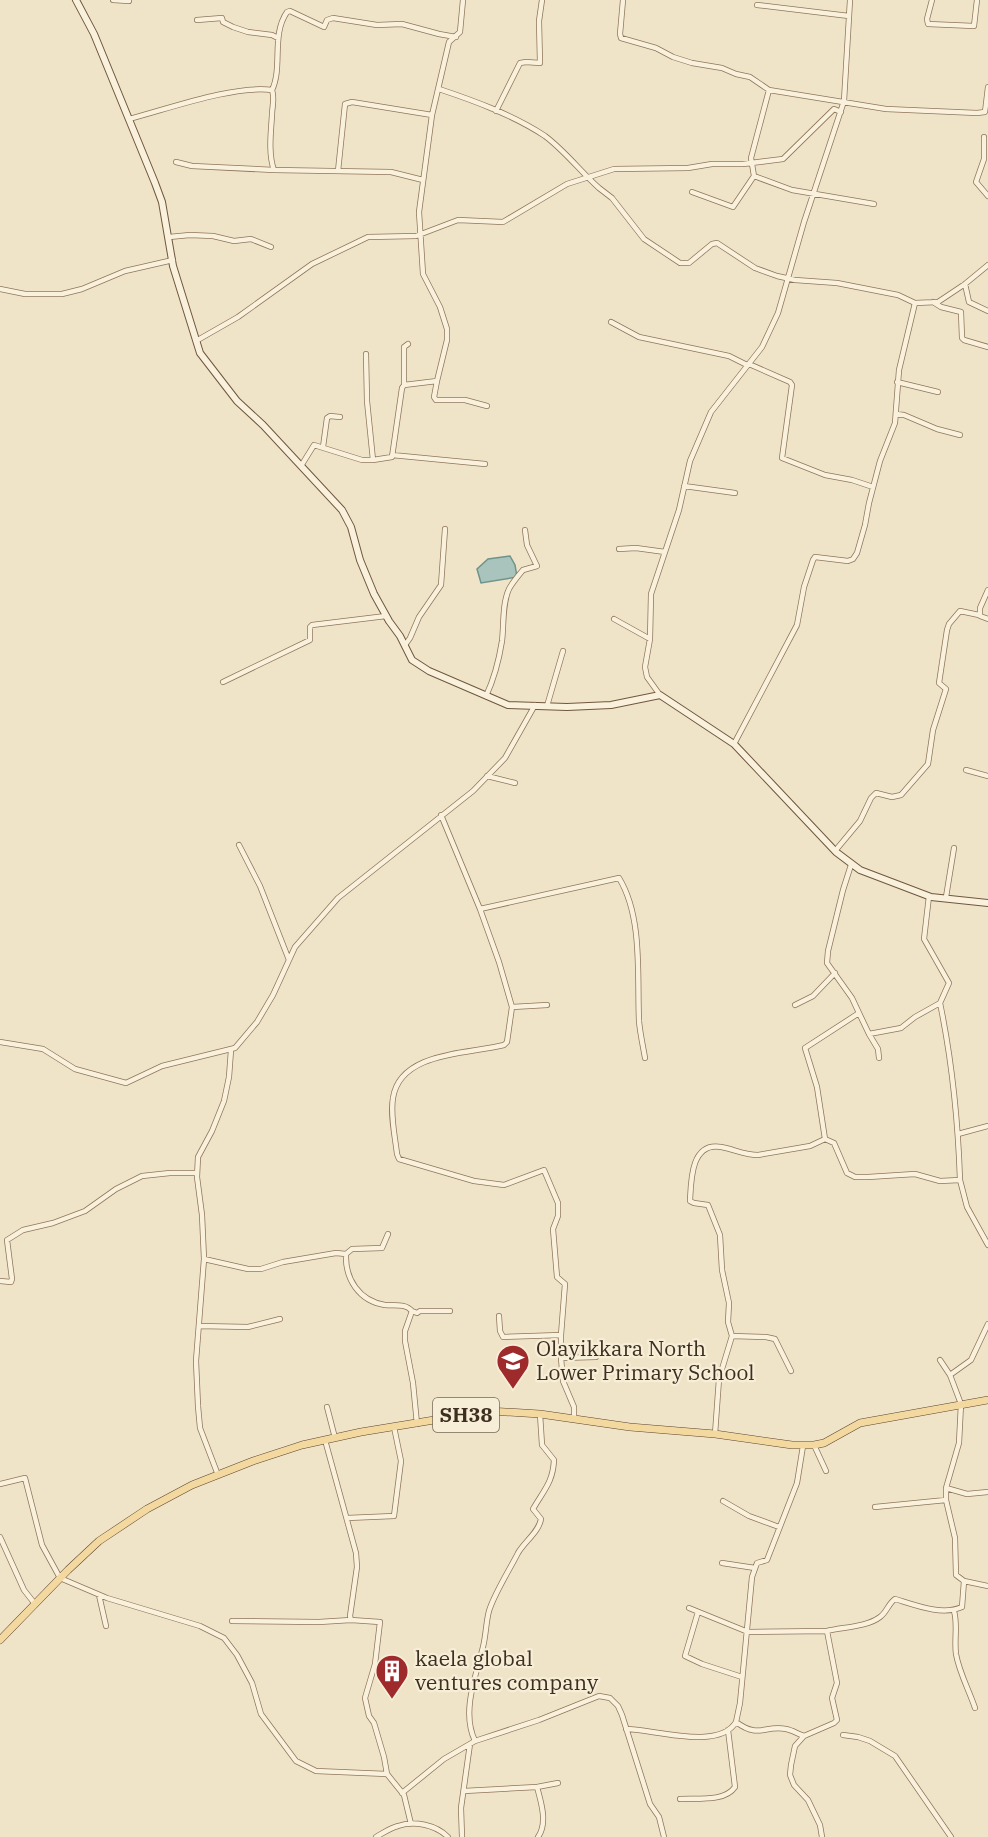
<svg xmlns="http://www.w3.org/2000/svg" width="988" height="1837" font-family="'IBM Plex Serif',serif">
<rect width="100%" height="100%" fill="#f0e4c8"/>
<path fill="#a9c4bc" stroke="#6f938a" stroke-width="1.5" d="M510,556L515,565L517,577L481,583L477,569L488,559Z"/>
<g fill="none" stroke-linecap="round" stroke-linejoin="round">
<g stroke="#8d765c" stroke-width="6">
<path id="minor" d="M113,0L129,1
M623,0L620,34L621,38L656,48L673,57L692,63L722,68L736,74L750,77L769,90L886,109L977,113L985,112L988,87
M932,0L927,19L928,24L974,26L977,0
M757,5L849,16
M197,20L222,18L223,22L233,27L248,32L272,35L278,38
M439,89C475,101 513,115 545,136C565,151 580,171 599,188L612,198L644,239L680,263H689L712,244L717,243L755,268L777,276L795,280L837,283L898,295L915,303L938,302L965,284L988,265
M272,90C283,67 271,35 287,12L290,11L324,27L327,20L333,18L377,25L402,24L439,34L456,37
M496,111L520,63L526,62L540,63L539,21L542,0
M129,119C168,109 233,85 272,90C275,98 272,107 272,115C271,131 268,154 274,170L391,172L423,180
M984,137V159L976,182L988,196
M176,162L192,166L274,170
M338,171L345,104L352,102L432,115
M754,176L792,190L874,204
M692,192L733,207L754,176L751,158L769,90
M169,237L190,235L213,236L234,241L251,239L271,247
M965,284L969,302L988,311
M0,289L25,294H62L82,289L125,271L173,260
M933,302L941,307L961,312L962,338L964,340L988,347
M611,322L639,337L729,356L747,365
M196,341L238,317L312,264L368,237L416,236L458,220L503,222L567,184L614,169L688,168L712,164H743L783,159L834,109L841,112
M366,354L367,401L373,460
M749,364L790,382L792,385L782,458L825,475L852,480L873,487
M437,381L434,397L436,400H465L487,406
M897,382L938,392
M404,385V347L408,344
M896,414L904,415L937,429L960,435
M323,447L327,418L330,416L340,417
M392,455L485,464
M301,466L314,445L362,460H373L392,457L402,388L404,385L437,381L447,340V329L440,307L423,274L419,212L432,115L449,42L460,32L463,0
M684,486L735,493
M619,549L636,548L665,552
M988,590L980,608V616L988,619
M614,619L650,639
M405,645L410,638L419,617L441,585L445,529
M223,682L310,640V627L312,625L386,616
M660,695L647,677L645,667L650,639L651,594L679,510L690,461L711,412L762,347L778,313L804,222L844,101L850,0
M486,696C494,679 499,660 502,641C504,625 502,604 509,589C512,583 518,576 523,570L537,566L527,545L525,530
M547,706L563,651
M734,744L797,625L804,587L813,560L815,557L848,561L853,559L857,553L865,525L869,503L880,461L895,423L899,370L915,303
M966,770L988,776
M487,776L515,783
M441,815L480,909L499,962L512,1007L507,1042L504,1045C470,1054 400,1051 393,1098C390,1115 395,1136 397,1154L399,1159L474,1181L504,1185L544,1170L558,1203V1216L553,1229L557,1277L565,1284L561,1335V1358L563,1381L574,1407V1418
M239,845L260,886L289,960
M835,851L860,821L871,798L876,793L892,797L901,795L928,764L933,730L946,689L939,683L947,630L949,624L960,611L979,615
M851,865L843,890L828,951L827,963L852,998L859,1013
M929,896L924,939L949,983L940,1003L915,1017L901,1028L869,1034L859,1013L805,1048L817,1087L825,1139L834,1143L847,1173L855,1177H868L915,1174L940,1181L960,1180L967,1207L988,1245
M946,897L954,848
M480,909L619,878C643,917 637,976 639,1021C640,1033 643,1046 645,1058
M940,1003C952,1061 958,1121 960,1180
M795,1005L813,996L835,973
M512,1007L547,1005
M869,1034L878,1049L879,1058
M0,1042L43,1049L75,1069L126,1083L162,1066L235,1048L257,1022L273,995L295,947L338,898L473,791L505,758L535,705
M958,1134L988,1126
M388,1234L382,1248L352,1249L346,1254C345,1279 359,1301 385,1305C395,1306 405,1303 412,1311L405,1331V1341L413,1383L417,1424
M204,1259L248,1269H261L283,1262L336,1253L346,1254
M0,1281L11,1282L12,1279L7,1240L23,1230L53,1223L85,1211L116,1189L142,1176L170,1173H197
M412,1311L417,1313L420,1311H450
M499,1316L500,1331L503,1337L561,1335
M199,1326L248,1327L280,1319
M732,1336L766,1337L775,1339L791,1371
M561,1358L596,1357
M940,1360L950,1375L961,1404L959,1443L946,1488V1500L955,1538L956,1575L964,1581L988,1586
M950,1375L971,1360L988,1324
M327,1407L335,1438
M715,1434L719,1379L732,1336L728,1322L729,1303L722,1270L720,1235L708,1205L694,1203L690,1201C691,1180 691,1142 721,1147C733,1149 745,1155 758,1155L810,1146L825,1139
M325,1440L356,1553L357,1567L350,1616L351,1620L380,1622L375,1664L365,1698L369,1716L374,1723L384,1757L387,1774
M814,1445L826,1471
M803,1446L797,1483L767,1560L757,1563L752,1577L740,1703L736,1722C759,1739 764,1725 786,1729C792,1730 798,1734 804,1736
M218,1475L200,1428L198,1406L196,1361L204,1259L202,1215L197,1177L198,1157L212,1131L224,1101L229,1077L231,1050
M0,1484L25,1478L42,1545L60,1578L107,1598L200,1626L224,1638L237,1655L252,1683L261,1714L296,1761L316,1771L387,1774L404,1795L411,1824
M946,1488L967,1494L988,1492
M723,1501L749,1516L779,1527
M875,1507L946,1500
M347,1518L394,1516L401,1461L394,1427
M0,1537L24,1590L35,1604
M722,1563L755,1568
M99,1595L106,1626
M689,1608L748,1632L827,1631
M954,1611C958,1625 954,1639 956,1654C959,1672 969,1690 975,1708
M698,1612L685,1656L702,1664L742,1677
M232,1621L319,1622L351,1620
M626,1729C652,1729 719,1751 736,1722
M843,1735L858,1737L870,1741L895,1756L951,1837
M475,1741C461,1712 476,1676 483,1647C486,1635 486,1622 489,1611C494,1594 510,1569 518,1553C524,1542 539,1532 541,1519L533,1509C544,1490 553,1482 554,1460L542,1445L540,1414
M537,1787C541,1802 548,1823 538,1837
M464,1791L537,1787L558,1783
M402,1793L444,1759L475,1741L539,1720L599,1696L610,1698L618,1706L622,1715L650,1804L659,1817L664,1837
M680,1799C697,1798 725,1802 735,1787L728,1730
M376,1837C383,1833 390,1828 398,1826C414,1820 436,1825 448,1837
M462,1837L461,1808L470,1744
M822,1837L820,1825L808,1800L794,1785L790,1775L791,1765L795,1746L804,1736L834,1723L837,1720L832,1698L837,1683L827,1631C843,1627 867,1627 880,1617C887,1612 888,1604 895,1599C915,1605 942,1616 962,1607L964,1581"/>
</g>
<g stroke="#6f573f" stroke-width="8">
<path id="secondary" d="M76,0L94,34L155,183L162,202L173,266L200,353L237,401L263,425L342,510L351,527L360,560L374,594L389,621L400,636L412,660L429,671L508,705L567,707L611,705L660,695L734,744L836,852L860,870L931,897L988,903"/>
</g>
<g stroke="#5b4430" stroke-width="8">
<path id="primary" d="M0,1640L68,1570L99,1541L147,1509L192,1485L253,1461L302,1445L361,1432L489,1411L540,1414L630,1427L715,1434L792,1445H814L824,1443L860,1423L988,1400"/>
</g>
<use href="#minor" stroke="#faf1dc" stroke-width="4.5"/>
<use href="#secondary" stroke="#faf1dc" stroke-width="6"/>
<use href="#primary" stroke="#f3d9a0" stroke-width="7"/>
</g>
<defs>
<g id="school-pin" transform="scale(1.725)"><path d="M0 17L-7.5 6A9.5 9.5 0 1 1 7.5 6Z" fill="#9e2a2b" stroke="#f7eed8"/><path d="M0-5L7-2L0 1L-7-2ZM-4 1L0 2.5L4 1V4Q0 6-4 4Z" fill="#fff"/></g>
<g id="building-pin" transform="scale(1.725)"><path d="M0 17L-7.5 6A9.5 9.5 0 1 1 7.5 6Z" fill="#9e2a2b" stroke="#f7eed8"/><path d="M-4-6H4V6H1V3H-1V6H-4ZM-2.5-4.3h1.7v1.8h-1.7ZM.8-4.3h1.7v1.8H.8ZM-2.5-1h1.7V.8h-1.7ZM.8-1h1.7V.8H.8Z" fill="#fff"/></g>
</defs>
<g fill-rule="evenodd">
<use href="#school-pin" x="513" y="1361"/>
<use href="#building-pin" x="392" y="1671"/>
</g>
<g text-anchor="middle" stroke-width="4.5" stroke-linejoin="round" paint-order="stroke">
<rect fill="#f7eed8" stroke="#756857" stroke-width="1.5" x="433" y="1398" width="66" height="34" rx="4.5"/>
<g font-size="20" font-weight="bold" fill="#3d2e20">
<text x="466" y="1422">SH38</text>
</g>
<g font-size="21" fill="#3d2e20" stroke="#f7eed8" text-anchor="start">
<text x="536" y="1356">Olayikkara North<tspan x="536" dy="24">Lower Primary School</tspan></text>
<text x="415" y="1666">kaela global<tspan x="415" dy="24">ventures company</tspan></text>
</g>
</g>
</svg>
